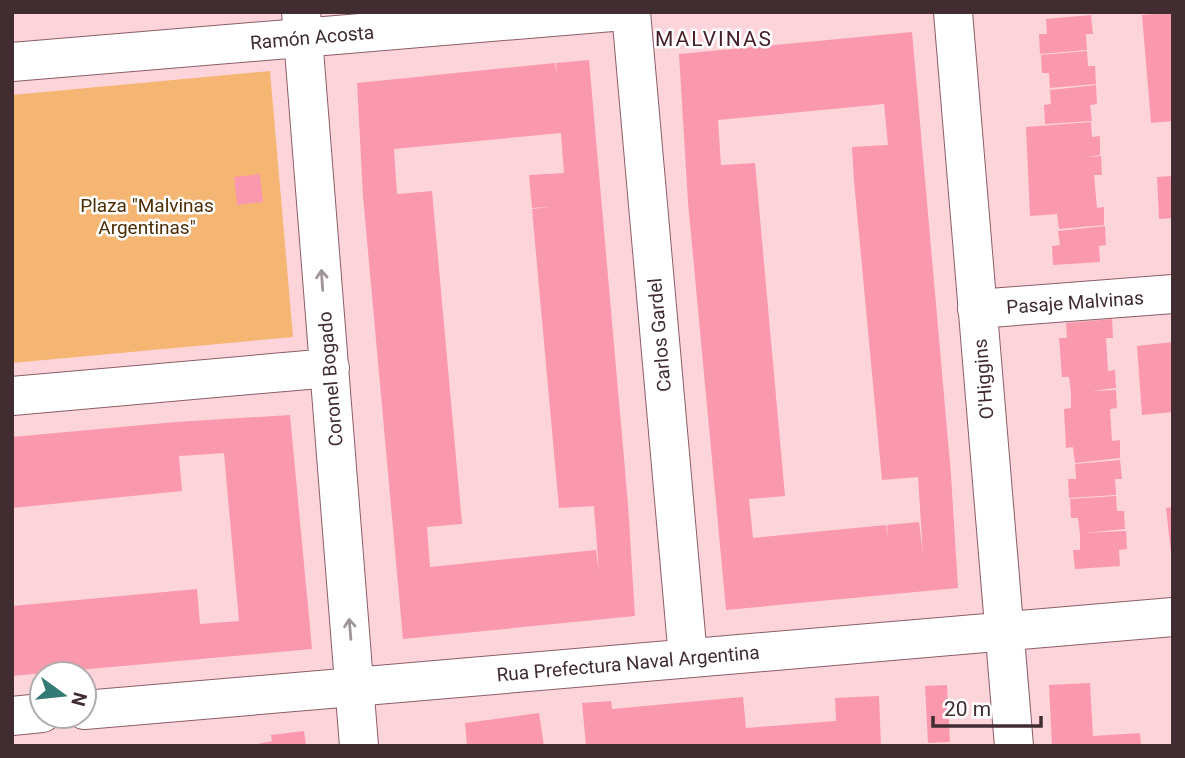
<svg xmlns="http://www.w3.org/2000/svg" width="1185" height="758" font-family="Roboto,sans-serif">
<rect width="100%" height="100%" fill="#fed4db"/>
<path fill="#f6b673" d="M270,71L293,337L12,363V95Z"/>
<path fill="#fa99ae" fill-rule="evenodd" d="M1173,12V121L1151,123L1142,15Z
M1091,15L1093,34H1086L1087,50L1040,54L1039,34H1047L1046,19Z
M912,32L951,475L958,588L726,610L688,202L679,54ZM884,104L888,145L852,147L854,181L882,480L918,477L923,555L919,522L887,525L888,538L886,525L753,538L749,499L785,496L755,163L721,165L718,120Z
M1087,51L1088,66H1095L1096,84L1050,88L1049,73H1042L1041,55Z
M589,60L628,504L635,616L403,639L363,196L357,83L555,63L557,76L556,63ZM561,133L564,173L529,175L532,208L550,207L532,209L559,508L594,506L599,573L596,550L430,567L427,527L462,524L459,491L432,191L397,194L394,149Z
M1096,85L1097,104L1090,105L1092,121L1045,124L1044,105L1051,104L1050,90Z
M1091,122L1092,137L1100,136V155L1085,157L1101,156L1102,175H1094L1097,208L1104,207V225L1059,229L1057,214L1030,216L1026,127Z
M260,174L263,202L237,205L234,177Z
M1173,176V218L1159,219L1157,177Z
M1105,226L1106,245L1099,246L1100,262L1053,265L1052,246L1060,245L1058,231Z
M1112,319L1113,338H1106L1107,354L1108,371L1115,370L1116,388L1091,391L1116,390L1117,408L1110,409L1112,441L1120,440V458L1075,463L1073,447L1066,448L1064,409L1071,408V393L1069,377H1062L1059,338H1067L1066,323Z
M1173,342V412L1142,415L1137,346Z
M290,415L312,649L12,676V606L197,589L200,624L239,621L224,453L179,456L182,491L12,508V437L176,422Z
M1120,460L1122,479H1115L1116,495L1069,498L1068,479H1076L1075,464Z
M1116,496L1117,511H1124L1125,529L1085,533L1126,531L1127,549L1119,550L1120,566L1075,569L1073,550H1080V534L1078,518H1071L1070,499Z
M1173,507V553H1171L1166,508Z
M1090,683L1093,736L1140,733L1141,746H1052L1049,685Z
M947,685L950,742L928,743L925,686Z
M879,696L881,746H586L582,703L611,701L612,709L743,697L746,728L836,721L835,698Z
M539,713L544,746H467L465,723Z
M304,731L306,746H248L272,741L271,735Z"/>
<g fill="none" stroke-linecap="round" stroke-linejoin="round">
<g stroke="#8a5e66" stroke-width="40">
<path id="street" d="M301,12L359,746
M631,12L688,658
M953,12L1014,746
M12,62L612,12
M977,309L1173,294
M12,396L330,368
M84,710L1173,617
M12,716L42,713"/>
</g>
<use href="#street" stroke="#fff" stroke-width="38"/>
</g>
<defs><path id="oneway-shaft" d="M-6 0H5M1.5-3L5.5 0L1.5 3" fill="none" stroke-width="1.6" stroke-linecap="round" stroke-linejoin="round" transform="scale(1.75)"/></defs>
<g stroke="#a09698">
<use href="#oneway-shaft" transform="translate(322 280) rotate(-94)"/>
<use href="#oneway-shaft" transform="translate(350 629) rotate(-95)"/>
</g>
<g text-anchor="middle" stroke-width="5" stroke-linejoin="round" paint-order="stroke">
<g font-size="19" fill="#412d31" stroke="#fff">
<text transform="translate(312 37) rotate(-5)" y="7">Ramón Acosta</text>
<text transform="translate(1075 302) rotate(-4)" y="7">Pasaje Malvinas</text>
<text transform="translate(659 335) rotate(-95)" y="7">Carlos Gardel</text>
<text transform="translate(330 379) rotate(-95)" y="7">Coronel Bogado</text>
<text transform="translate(983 379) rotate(-95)" y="7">O'Higgins</text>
<text transform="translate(628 663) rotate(-5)" y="7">Rua Prefectura Naval Argentina</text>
</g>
<g font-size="19" fill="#4d2d03" stroke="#fff">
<text x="147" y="212">Plaza "Malvinas<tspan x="147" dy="22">Argentinas"</tspan></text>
</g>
<g font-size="21" letter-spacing="2" fill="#462029" stroke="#fff">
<text x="714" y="46">MALVINAS</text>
</g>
</g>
<rect width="1185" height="758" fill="none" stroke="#412d31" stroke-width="28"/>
<g transform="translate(63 695) rotate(105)"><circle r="33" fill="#ffffff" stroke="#b3abad" stroke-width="2"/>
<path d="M0-5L12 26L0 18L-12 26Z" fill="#327a73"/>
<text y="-10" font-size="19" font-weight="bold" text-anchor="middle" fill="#412d31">N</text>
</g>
<path d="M933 716v10h108v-10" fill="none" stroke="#412d31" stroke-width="3.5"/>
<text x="944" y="716" font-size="21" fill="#412d31" stroke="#ffffff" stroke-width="5" paint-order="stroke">20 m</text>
</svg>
